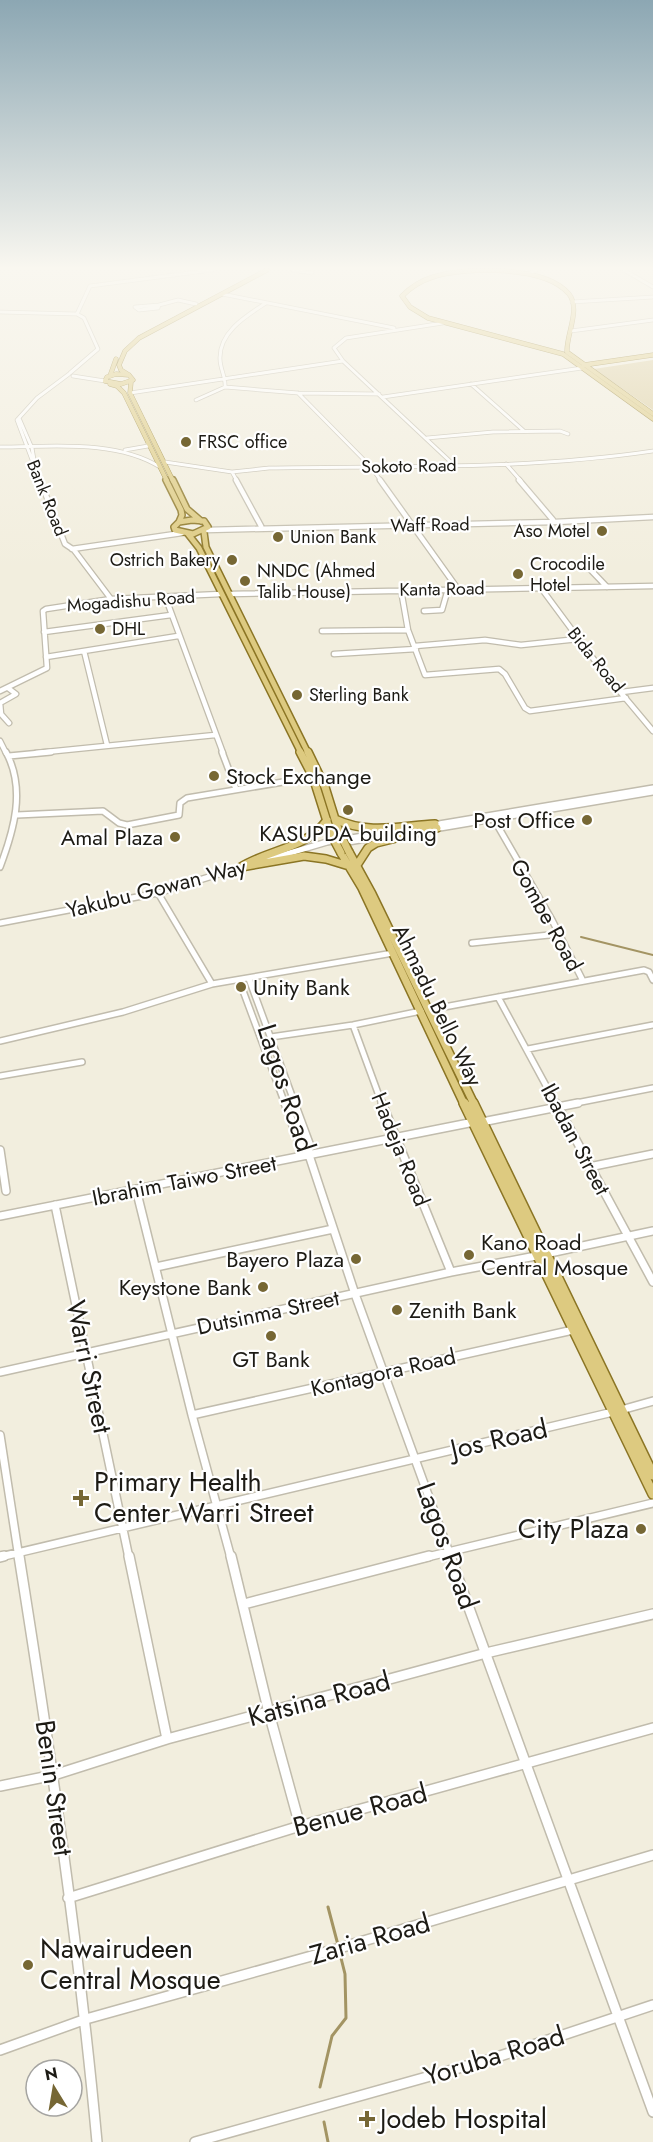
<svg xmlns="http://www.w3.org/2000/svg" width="653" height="2142" font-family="Jost,sans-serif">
<rect width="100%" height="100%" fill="#f2eede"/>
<path fill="#dccea0" d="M653,360V410L594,369Z"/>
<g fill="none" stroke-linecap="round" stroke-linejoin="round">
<path stroke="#a39463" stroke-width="2" d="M581,937L653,955"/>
<path stroke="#a39463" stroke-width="3" d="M328,1907L338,1945
M320,2087L332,2036L346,2018L345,1974L339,1950
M324,2122L328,2142"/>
<g stroke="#c1bcad" stroke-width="4.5">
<path id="minor-far4" d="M292,270L312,273
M624,270L653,287
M528,274L536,270
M222,294L394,328
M572,302L653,297
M266,303C246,316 219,332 220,359C220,369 226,377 225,387L298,393L379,394
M159,305L158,308L139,310L135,307Z
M159,305L178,300L196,304
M0,312L77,314L84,318L98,349L70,373
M77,314L90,286L212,270
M443,323L346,338L334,348L343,361L454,465
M571,331L653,320
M73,376L105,381
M471,384L524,431
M130,393L343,361
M298,393L371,467L381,481
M383,397L582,368
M196,400L225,387
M19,418L32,448L35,465
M427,438L493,432L560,431L568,434
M0,447C51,447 115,439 160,467
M125,450L148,446V443
M165,462L232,472L269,468C397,466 526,470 653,451
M506,464L521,481
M232,472L237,481
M40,481L17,420L37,398L69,374"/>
</g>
<g stroke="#c1bcad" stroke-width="7">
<path id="minor-far3" d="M40,480L65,544L74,550L111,599
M236,480L261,526
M380,480L458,589
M519,480L553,520
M207,530L555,522L653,517
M72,549L182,533
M586,565L607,587
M541,588L601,669L653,731
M401,590L408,630L425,675L499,669L505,674L525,708L530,711L626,698
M231,594L653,586
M165,596L223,753
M424,611L442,610L448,589
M322,631L408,630
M44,632L171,615
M415,646L485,640L521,645L578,639
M84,651L107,745
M334,654L416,649
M46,657L178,636
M8,688L16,694L0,703L1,714L9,723
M0,691L47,668L43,611L46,609L111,599L221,594
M622,692L653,688
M0,741L6,753
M36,753L215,735"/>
</g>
<g stroke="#c1bcad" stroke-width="8">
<path id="minor-far2" d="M222,752L236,789
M9,756L51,752
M17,815L103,811L119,823L127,825L179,815L180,803L187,798L313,777
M492,816L552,920L583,981
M433,825L653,788
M434,829L653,792
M348,842L403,833
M266,860L327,842L393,831
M0,867C14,830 26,789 6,752
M158,893L212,984
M0,923L158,893L244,866
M472,943L559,934
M249,979L295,1104
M239,980L285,1104
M498,997L556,1104
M428,1010L644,970L649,972L653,980
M353,1025L382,1104
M271,1037L353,1025L421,1011
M0,1041L123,1012L212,984L393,953
M528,1049L653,1025
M0,1076L82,1062
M571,1104L653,1088"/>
</g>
<g stroke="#c1bcad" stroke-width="10">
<path id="minor-far1" d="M285,1103L301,1147L308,1152
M294,1103L310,1146L308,1152L355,1294L451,1558
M382,1103L451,1272
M556,1103L653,1282
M482,1122L578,1103
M0,1150L6,1191
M589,1167L653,1154
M136,1189L192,1415L231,1558
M55,1205L129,1558
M0,1216L474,1122
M545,1254L653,1231
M156,1267L333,1229
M0,1372L451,1272L536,1256
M621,1410L653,1401
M192,1415L573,1330
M0,1435L19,1558
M0,1557L613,1412
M423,1558L653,1503"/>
</g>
<g stroke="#c1bcad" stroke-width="12">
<path id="minor" d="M19,1556C50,1751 79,1946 97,2142
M129,1556L167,1739
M231,1556L269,1713L300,1826
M450,1556L653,2112
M0,1557L4,1556
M244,1604L429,1556
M0,1786L54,1775L167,1739L486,1653L653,1614
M68,1898L300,1826L653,1728
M0,2050L86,2019L333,1950L653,1855
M195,2142L491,2059L653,2005"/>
</g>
<g stroke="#8b7524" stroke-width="5">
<path id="major-far3" d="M584,365L653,355
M116,374L129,375L133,380L121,384L105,381L107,377Z
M129,375L121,370L119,365L125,351L139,338L267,270
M110,376L116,359
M131,382L130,393L173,481
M110,384L117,386L124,393L167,481
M653,414L567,352C566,335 581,309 569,294C545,265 465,267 433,277C420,281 411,287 402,296L410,307L428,318L563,354L653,419"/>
</g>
<g stroke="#8b7524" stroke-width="8">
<path id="major-far2" d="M166,480L181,510L182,515L179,522
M173,480L187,509L201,521
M192,520L204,521L208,527L193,534L175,530L174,527L179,522Z
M204,532L206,547L308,753
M188,534L199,548L301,753"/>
</g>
<g stroke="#8b7524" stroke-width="10">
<path id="major-far1" d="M300,752L313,777L331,834
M308,752L325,787L339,832
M335,819C368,835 400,826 435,824
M349,852L372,894L474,1104
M341,853L362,888L464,1104
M357,865L368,848L376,843L437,828
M241,867L304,856L326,859L349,866
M241,867C270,849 306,849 327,820"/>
</g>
<g stroke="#8b7524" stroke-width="12">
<path id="major" d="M464,1103L653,1494
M473,1103L653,1475"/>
</g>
<use href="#minor-far4" stroke="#fff" stroke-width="3"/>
<use href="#minor-far3" stroke="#fff" stroke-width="4.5"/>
<use href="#minor-far2" stroke="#fff" stroke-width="5"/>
<use href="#minor-far1" stroke="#fff" stroke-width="7"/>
<use href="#minor" stroke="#fff" stroke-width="9"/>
<use href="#major-far3" stroke="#ddca80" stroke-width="4"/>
<use href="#major-far2" stroke="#ddca80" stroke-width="5"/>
<use href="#major-far1" stroke="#ddca80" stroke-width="7"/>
<use href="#major" stroke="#ddca80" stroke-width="9"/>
<g stroke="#8b7524" stroke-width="10" stroke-linecap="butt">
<path id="major-bridge" d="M339,832L349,852
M331,834L341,853"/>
</g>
<use href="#major-bridge" stroke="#ddca80" stroke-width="7"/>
</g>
<linearGradient id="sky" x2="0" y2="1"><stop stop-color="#8ca7b3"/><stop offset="0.47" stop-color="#f9f7f0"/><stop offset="1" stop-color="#f9f7f0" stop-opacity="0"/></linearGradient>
<rect width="653" height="570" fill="url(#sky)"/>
<g fill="#766734" stroke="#fff" stroke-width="2">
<circle cx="186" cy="442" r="6"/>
<circle cx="602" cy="531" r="6"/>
<circle cx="278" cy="537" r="6"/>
<circle cx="232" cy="560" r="6"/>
<circle cx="518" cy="574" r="6"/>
<circle cx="245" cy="581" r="6"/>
<circle cx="100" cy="629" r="6"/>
<circle cx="297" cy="695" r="6"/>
<circle cx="214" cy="776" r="6"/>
<circle cx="348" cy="810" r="6"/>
<circle cx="587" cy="820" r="6"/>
<circle cx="175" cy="837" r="6"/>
<circle cx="241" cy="987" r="6"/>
<circle cx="469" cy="1255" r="6"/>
<circle cx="356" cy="1259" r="6"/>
<circle cx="263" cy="1287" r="6"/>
<circle cx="397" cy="1310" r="6"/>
<circle cx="271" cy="1336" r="6"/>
<path d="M78 1489h6v6h6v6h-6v6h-6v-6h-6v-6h6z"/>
<circle cx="641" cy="1529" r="6"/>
<circle cx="28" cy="1965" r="6"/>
<path d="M364 2110h6v6h6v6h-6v6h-6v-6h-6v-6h6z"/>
</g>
<g text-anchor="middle" stroke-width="4.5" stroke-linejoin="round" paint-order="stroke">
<g font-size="18" fill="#1d1b15" stroke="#fff" text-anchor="start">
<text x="198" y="448">FRSC office</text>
<text x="590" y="537" text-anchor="end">Aso Motel</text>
<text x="290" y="543">Union Bank</text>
<text x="220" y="566" text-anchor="end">Ostrich Bakery</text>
<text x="530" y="570">Crocodile<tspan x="530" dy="21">Hotel</tspan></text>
<text x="257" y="577">NNDC (Ahmed<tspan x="257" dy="21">Talib House)</tspan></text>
<text x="112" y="635">DHL</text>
<text x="309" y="701">Sterling Bank</text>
</g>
<g font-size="18" fill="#1d1b15" stroke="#fff">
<text transform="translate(409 466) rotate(-1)" y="6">Sokoto Road</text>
<text transform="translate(47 498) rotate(68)" y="6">Bank Road</text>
<text transform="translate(430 525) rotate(-1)" y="6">Waff Road</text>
<text transform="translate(442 589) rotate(-1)" y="6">Kanta Road</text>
<text transform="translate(131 601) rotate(-4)" y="6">Mogadishu Road</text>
<text transform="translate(596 660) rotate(51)" y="6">Bida Road</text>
</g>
<g font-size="22" fill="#1d1b15" stroke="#fff" text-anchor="start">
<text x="226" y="784">Stock Exchange</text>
<text x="575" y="828" text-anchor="end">Post Office</text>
<text x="348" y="841" text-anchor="middle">KASUPDA building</text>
<text x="163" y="845" text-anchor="end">Amal Plaza</text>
<text x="253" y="995">Unity Bank</text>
<text x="481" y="1250">Kano Road<tspan x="481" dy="25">Central Mosque</tspan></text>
<text x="344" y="1267" text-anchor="end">Bayero Plaza</text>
<text x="251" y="1295" text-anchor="end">Keystone Bank</text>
<text x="409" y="1318">Zenith Bank</text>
<text x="271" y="1367" text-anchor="middle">GT Bank</text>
</g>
<g font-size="22" fill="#1d1b15" stroke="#fff">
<text transform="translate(156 888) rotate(-14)" y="8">Yakubu Gowan Way</text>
<text transform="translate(547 915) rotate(61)" y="8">Gombe Road</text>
<text transform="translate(438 1005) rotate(64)" y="8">Ahmadu Bello Way</text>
<text transform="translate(576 1139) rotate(62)" y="8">Ibadan Street</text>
<text transform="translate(401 1149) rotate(68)" y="8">Hadeja Road</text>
<text transform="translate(184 1180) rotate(-11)" y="8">Ibrahim Taiwo Street</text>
<text transform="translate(268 1312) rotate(-12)" y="8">Dutsinma Street</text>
<text transform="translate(383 1372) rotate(-13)" y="8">Kontagora Road</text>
</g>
<g font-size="27" fill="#1d1b15" stroke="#fff">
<text transform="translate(286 1088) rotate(72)" y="9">Lagos Road</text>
<text transform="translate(89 1367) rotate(78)" y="9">Warri Street</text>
<text transform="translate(499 1439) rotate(-13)" y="9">Jos Road</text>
<text transform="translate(447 1546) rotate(70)" y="9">Lagos Road</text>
<text transform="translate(319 1699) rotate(-15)" y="9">Katsina Road</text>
<text transform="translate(54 1788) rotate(82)" y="9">Benin Street</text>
<text transform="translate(360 1810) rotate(-15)" y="9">Benue Road</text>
<text transform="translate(370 1939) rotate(-16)" y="9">Zaria Road</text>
<text transform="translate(494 2056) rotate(-17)" y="9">Yoruba Road</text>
</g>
<g font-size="27" fill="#1d1b15" stroke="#fff" text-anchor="start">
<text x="94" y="1491">Primary Health<tspan x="94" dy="31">Center Warri Street</tspan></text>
<text x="629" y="1538" text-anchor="end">City Plaza</text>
<text x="40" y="1958">Nawairudeen<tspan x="40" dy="31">Central Mosque</tspan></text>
<text x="380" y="2128">Jodeb Hospital</text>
</g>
</g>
<g transform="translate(54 2088) rotate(349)"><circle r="28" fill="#ffffff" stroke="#a5a4a1" stroke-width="1.5"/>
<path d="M0-4.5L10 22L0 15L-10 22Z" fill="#766734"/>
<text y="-9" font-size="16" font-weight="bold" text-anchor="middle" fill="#1d1b15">N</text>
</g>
</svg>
